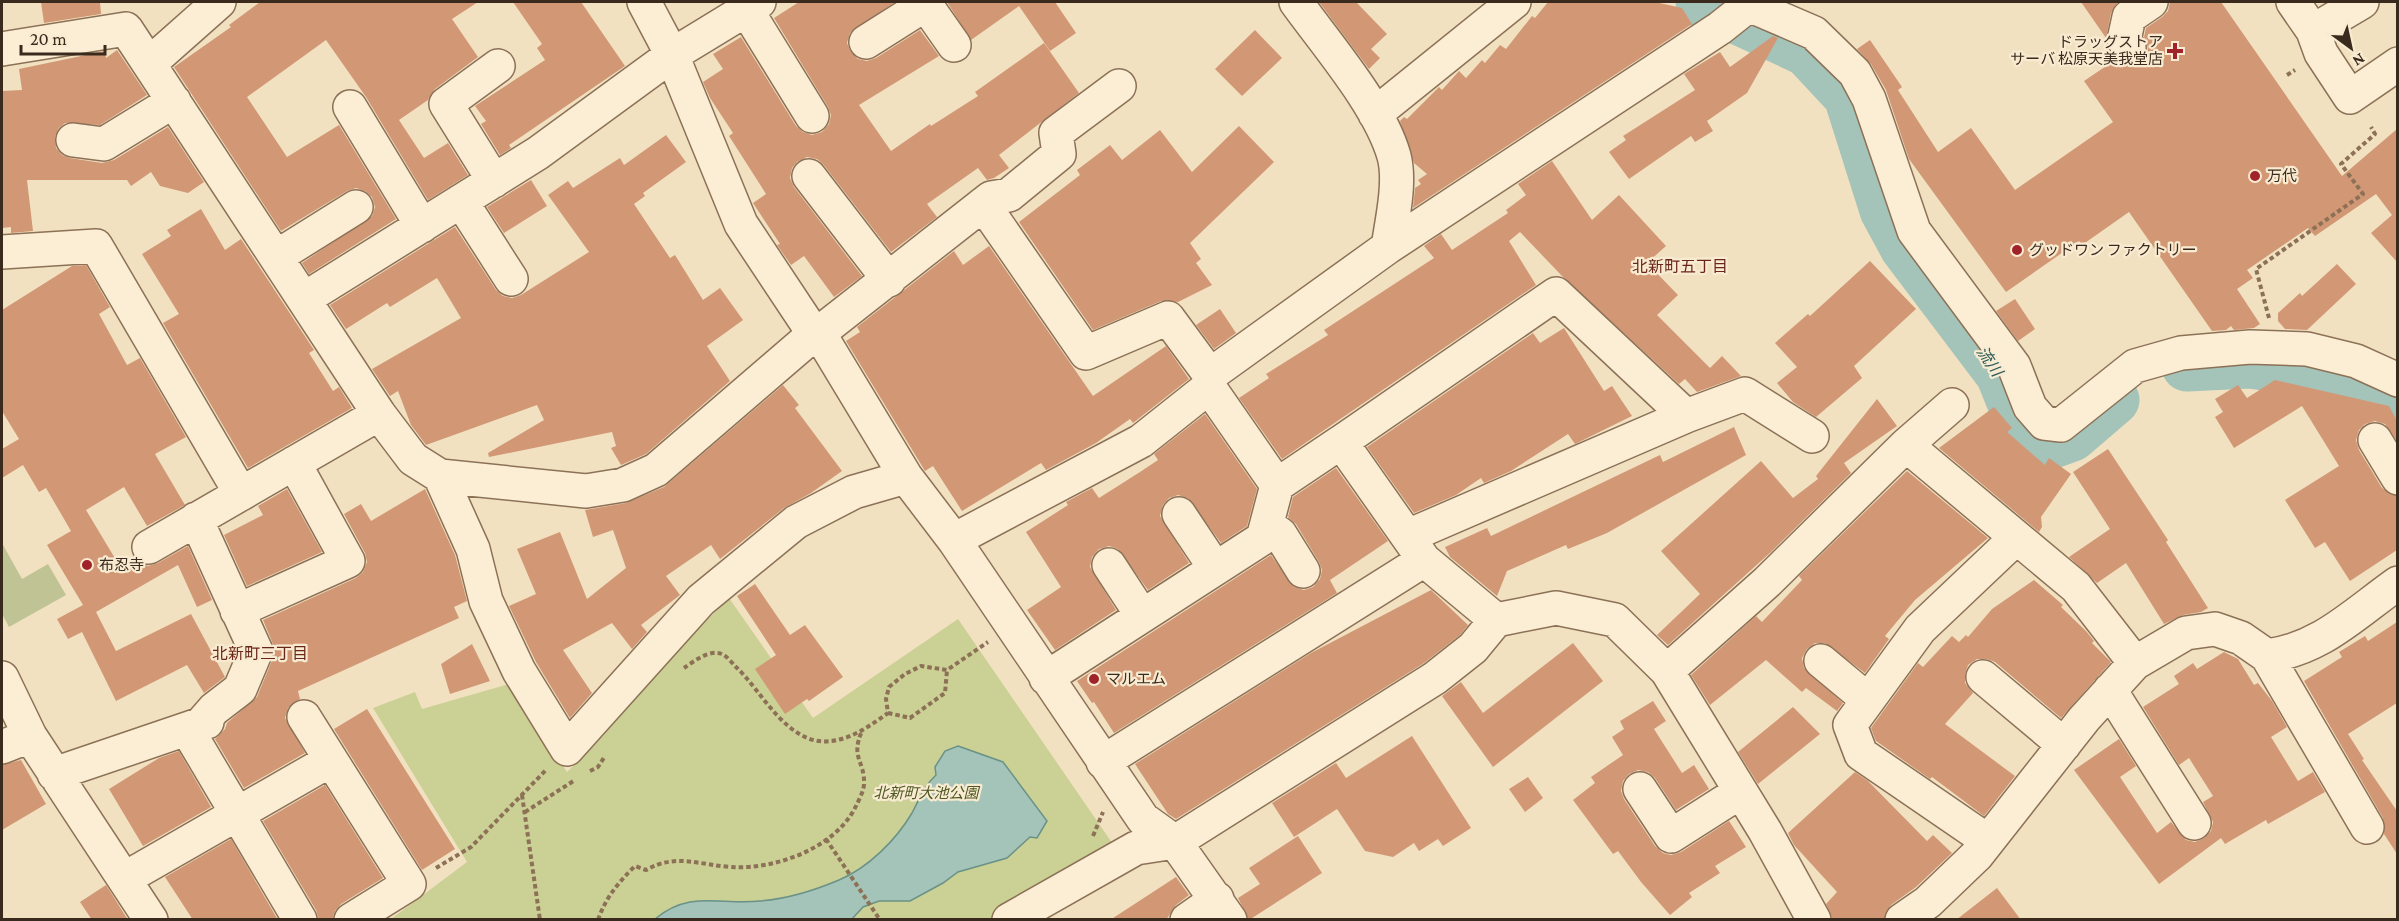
<svg xmlns="http://www.w3.org/2000/svg" width="2399" height="921" font-family="'Crimson Pro','Noto Sans JP',serif">
<rect width="100%" height="100%" fill="#f1e1c1"/>
<path fill="#cbd094" d="M729,598L813,718L958,619L1117,850L994,919H391L467,862L373,708L415,692L422,709L509,684L567,772L604,735L652,676Z"/>
<path fill="#c0c494" d="M2,543L22,579L48,564L66,595L9,627L2,614Z"/>
<path fill="#a4c3b9" stroke="#6a9287" stroke-width="1.5" d="M958,746L1003,762L1047,821L1037,838L1030,837L1007,858L958,872L943,883L910,901H879L863,907L852,919H655C690,890 719,905 760,901C787,899 813,891 839,880C868,868 896,840 912,813C920,798 924,786 936,775L935,767L945,751Z"/>
<g fill="none" stroke-linecap="round" stroke-linejoin="round">
<path stroke="#a4c3b9" stroke-width="51" d="M1701,2L1807,51L1849,96L1885,210L1905,247L2001,374L2017,414L2029,436L2050,444L2072,436L2114,400
M2187,366L2249,363L2326,373L2398,399"/>
</g>
<path fill="#d29875" d="M41,2H100L101,14L44,23Z
M260,2H478L452,19L478,57L435,89L428,100L399,120L424,158L448,143L468,175L428,200L366,97L326,40L247,97L287,157L339,125L396,219L309,274L302,263L372,216L375,207L372,197L365,191L356,188L347,191L281,231L174,67L231,27L229,25Z
M513,2H581L625,66L509,145L511,148L500,155L481,124L486,121L475,106L545,60L537,48L542,44Z
M799,2H895L850,33L847,43L851,52L858,59L867,61L876,58L920,30L939,56L859,105L891,151L930,124L931,126L978,96L975,92L1044,43L1079,93L999,155L1009,168L994,178L987,180L978,168L927,204L937,217L891,252L823,164L817,159L807,157L797,162L792,168L790,178L794,187L862,276L834,297L804,256L791,265L777,245L780,244L753,203L766,194L729,136L733,133L710,98L703,82L723,69L713,54L741,37L796,126L803,132L812,135L822,132L829,124L831,115L828,107L774,18Z
M947,2H1055L1076,33L1050,51L1019,6L971,40Z
M1319,2H1356L1387,34L1371,49L1380,58L1369,69Z
M1548,2H1655L1682,8L1692,24L1413,208L1415,188L1421,184L1418,180L1427,174L1414,163L1400,121L1404,117L1407,119L1439,87L1442,90L1459,71L1466,78L1482,60L1485,63L1500,45L1506,49L1532,16L1535,18Z
M2081,2H2118L2111,13L2106,38Z
M2170,2H2221L2342,176L2397,129V262L2371,233L2392,215L2376,194L2315,236L2308,228L2247,270L2253,278L2237,289L2260,324L2254,328L2234,330L2231,326L2226,330L2212,331L2129,212L2082,245L2079,241L2006,292L1909,159L1886,90L1871,64L1857,49L1870,40L1902,87L1898,90L1938,152L1971,128L2015,190L2113,122L2084,81L2115,60L2129,67L2139,64L2146,56L2148,48L2144,37L2146,28L2162,17L2168,11Z
M1255,30L1282,58L1242,96L1215,69Z
M1773,36L1778,38L1747,93L1707,121L1713,131L1695,142L1691,136L1629,179L1609,152L1626,140L1623,136L1695,90L1684,74L1720,52L1730,67Z
M117,50L147,95L100,125L65,123L59,128L55,137L56,148L62,155L70,158L102,163L114,160L168,127L204,182L188,193L160,186L151,172L131,186L127,180H27L33,231L11,233V227L2,228V91L22,90L19,69L105,51L106,58Z
M1239,126L1274,162L1190,243L1201,259L1196,263L1212,285L1178,302L1161,301L1093,330L1019,222L1080,175L1077,170L1110,145L1122,160L1160,130L1192,172Z
M666,135L686,162L643,193L645,196L634,204L670,258L675,255L703,300L720,288L743,320L707,346L730,381L646,454L621,465L611,448L616,446L612,432L489,457L488,453L544,420L537,405L426,445L411,425L398,391L390,396L372,369L461,318L437,278L390,307L387,303L346,329L330,305L455,227L496,290L503,296L512,298L521,295L589,252L548,195L568,181L573,188L620,158L624,165Z
M1552,161L1592,220L1619,195L1666,246L1647,263L1678,295L1657,315L1710,368L1722,356L1741,376L1697,392L1685,379L1679,384L1562,276L1520,232L1509,241L1536,285L1282,459L1239,398L1269,378L1266,374L1328,335L1324,330L1434,258L1424,246L1441,234L1452,250L1508,213L1506,210L1526,195L1518,184Z
M531,180L547,206L504,233L487,207Z
M201,209L225,250L241,239L314,350L309,353L333,391L339,387L352,408L248,468L163,323L179,314L142,254L171,236L167,230Z
M989,246L1093,396L1166,346L1189,379L1133,423L1130,419L1096,443L1046,470L1041,463L962,511L933,466L925,471L846,341L860,332L857,327L954,251L963,265Z
M1870,261L1916,309L1854,366L1862,378L1816,417L1793,402L1777,383L1797,367L1775,343L1808,314L1810,316Z
M2337,264L2356,284L2307,330L2285,329L2278,321V313L2300,293L2302,296Z
M86,265L110,307L99,314L127,365L140,358L186,437L155,454L185,505L147,526L124,487L86,510L122,570L137,561L148,566L158,563L188,546L212,600L197,607L178,565L96,612L116,651L191,614L225,677L204,693L187,665L116,701L82,632L68,639L57,619L83,605L47,545L71,531L46,488L39,492L23,465L2,478V449L19,439L2,411V310L72,266Z
M2015,299L2035,329L2018,341L1996,311Z
M1220,309L1236,333L1214,349L1196,325Z
M1564,328L1604,391L1612,386L1632,416L1575,444L1568,434L1511,471L1484,483L1481,478L1456,495L1414,513L1367,447L1533,333L1540,343Z
M2275,380L2389,406L2397,421V441L2385,424L2375,421L2365,424L2359,430L2356,440L2359,450L2382,488L2397,497V550L2350,581L2325,542L2315,548L2285,500L2339,466L2302,406L2234,448L2215,417L2223,412L2215,399L2238,385L2247,398Z
M783,385L799,405L795,408L842,471L811,493L784,508L720,559L711,545L666,576L680,595L641,625L647,632L632,649L612,623L563,650L592,693L570,718L536,662L509,606L536,594L517,549L560,532L587,599L626,568L613,530L593,537L585,510L626,503L664,487Z
M1877,399L1897,426L1844,463L1851,473L1771,552L1668,645L1657,635L1700,594L1661,551L1761,461L1793,498L1818,479L1816,476Z
M1994,407L2012,428L2007,432L2045,465L2049,458L2071,474L2041,517L2042,527L2039,532L1939,448Z
M1205,414L1257,489L1247,526L1221,543L1188,498L1178,495L1169,498L1163,505L1160,516L1189,563L1148,590L1118,549L1109,546L1099,549L1092,557L1090,567L1116,610L1055,650L1027,610L1061,587L1026,532L1068,505L1066,502L1092,488L1099,498L1140,472L1158,460L1154,454Z
M1734,427L1746,455L1607,533L1568,549L1566,545L1507,571L1497,596L1450,557L1445,547L1487,528L1491,536L1660,455L1663,462Z
M2108,449L2168,540L2166,542L2208,608L2201,612L2183,615L2164,624L2126,563L2097,583L2069,557L2110,529L2073,472Z
M1336,468L1388,541L1330,580L1337,593L1114,733L1094,702L1092,703L1077,681L1271,555L1294,587L1304,590L1313,587L1320,579L1322,570L1319,562L1296,524L1288,517L1293,497Z
M1907,471L1988,538L1915,600L1885,636L1889,639L1865,673L1825,643H1815L1807,649L1802,658L1804,668L1843,703L1837,711L1806,688L1802,692L1766,660L1710,705L1691,675L1756,616L1762,622L1802,580L1799,576Z
M287,489L322,552L247,586L224,535L263,515L258,506Z
M425,489L455,555L467,601L454,607L459,618L298,691L300,699L288,708L285,718L305,753L244,788L215,739L225,729L227,723L257,697L273,658V644L263,620L356,578L363,572L367,562L365,553L344,514L361,504L371,521Z
M2034,580L2063,605L2061,607L2086,631L2094,641L2092,643L2111,662L2061,718L1995,662L1987,659H1977L1968,665L1965,674V683L1973,693L1945,724L2015,776L1984,816L1932,777L1930,779L1876,741L1871,728L1918,663L1923,667L1952,636L1959,642L1966,635L1968,637L1992,609Z
M755,584L790,635L805,625L843,677L809,701L807,699L785,714L755,669L776,655L737,596Z
M1431,590L1468,625L1460,635L1424,663L1176,819L1168,814L1135,764L1311,653Z
M2397,622V703L2348,734L2364,759L2362,760L2397,811V854L2384,834L2383,818L2304,681L2342,657L2339,652L2365,636L2368,641Z
M1573,643L1603,681L1493,767L1442,696L1461,682L1483,713Z
M472,644L490,681L450,694L441,664Z
M2224,652L2238,659L2254,685L2258,683L2272,701L2287,727L2271,737L2298,781L2313,772L2325,792L2268,824L2266,820L2225,844L2221,838L2159,884L2074,770L2119,739L2136,766L2120,777L2157,833L2171,822L2186,840L2195,842L2204,838L2211,831L2213,822L2203,802L2213,796L2189,758L2179,765L2143,707L2179,684L2174,676L2193,663L2197,669Z
M1653,701L1666,721L1654,729L1682,773L1694,765L1709,789L1676,810L1655,778L1648,772L1638,770L1629,774L1623,781L1621,791L1624,799L1655,846L1663,853L1671,855L1681,852L1729,821L1746,847L1715,866L1720,873L1689,893L1692,897L1670,915L1641,882L1618,851L1613,854L1573,800L1595,783L1591,777L1623,755L1612,737L1624,729L1620,721Z
M1793,707L1820,734L1758,784L1738,752Z
M367,709L455,849L422,870L334,729Z
M1412,736L1471,828L1443,846L1438,839L1419,851L1414,843L1393,857L1365,851L1337,809L1294,837L1272,803L1336,763L1346,778Z
M179,751L211,807L143,846L109,789L159,758Z
M21,760L46,804L2,830V765Z
M1855,772L1868,781L1927,841L1933,835L1952,853L1916,887L1891,905L1884,920H1833L1826,904L1837,892L1794,845L1788,833Z
M1528,777L1543,798L1525,812L1509,789Z
M325,785L383,878L341,904L335,911L332,920H319L316,910L263,821Z
M1298,836L1322,873L1249,920L1238,898L1260,884L1249,868Z
M231,839L278,920H193L165,877Z
M1176,877L1189,895L1176,905L1166,920H1110Z
M106,885L108,888L128,920H92L80,902Z
M1997,888L2021,920H1956Z"/>
<g fill="none" stroke-linecap="round" stroke-linejoin="round">
<g stroke="#8c7157" stroke-width="36">
<path id="minor" d="M759,2L672,55L741,224L814,334
M924,2L954,45
M1296,2C1327,45 1380,106 1394,156C1401,182 1392,221 1388,247
M2293,2L2313,31
M2362,2L2313,31L2321,53L2350,97L2398,64
M1749,5L1814,33L1855,73L1869,99L1914,231L2014,366L2030,407L2044,423L2061,425L2135,366L2181,353L2250,347L2307,349L2356,361L2398,380
M746,9L812,116
M866,42L926,4
M2129,48L2124,40L2129,17L2151,2
M2,49L126,29L379,414L413,459L440,476L586,491L623,485L656,470L814,334L819,333L906,477L954,540L1141,441L1209,387L1210,375L1388,247L1720,28L1749,5L1742,2
M149,64L219,2
M350,107L422,226
M1375,114L1514,2
M73,140L104,144L174,101
M809,176L889,280
M494,181L446,104L498,66
M461,201L511,279
M983,204L1086,353L1168,318L1210,375
M2,252L96,246L241,494
M276,257L356,207
M304,299L538,153L672,55L644,2
M819,333L991,198L1009,195L1059,154L1056,133L1119,86
M1209,387L1277,485L1341,442L1424,560L1496,620L1473,648L1435,678L1175,842L1230,920
M1952,405L1906,445L2076,587L2135,663
M1686,416L1745,394L1812,436
M2375,440L2398,478
M1341,442L1556,294L1686,416L1408,536
M440,476L473,549L486,601L519,671L567,749L701,600L796,522L854,492L906,477
M1179,514L1215,568
M196,519L256,651L240,689L214,709L200,725
M1267,525L1280,534L1303,571
M954,540L1143,819L1175,842
M149,547L379,414
M1109,565L1141,614
M237,611L348,561L294,463
M1496,620L1556,608L1615,620L1667,671L1765,831L1814,920
M2267,656L2367,827
M1821,661L1868,700
M1667,671L1767,582L1906,445
M1983,677L2064,745
M2,678L30,736L151,920
M1046,678L1263,538L1277,485
M2110,690L2194,823
M304,717L409,884L351,920
M187,729L300,920
M2,747L30,736
M1103,762L1424,560
M54,774L207,722
M1640,789L1671,836L1740,792
M1988,841L1861,754L1850,725L1920,629L2016,538
M124,879L331,760
M1009,920L1136,848L1175,842
M1187,920L1217,899
M1902,920L1928,902L1977,855L2084,719L2135,663L2186,633L2215,629L2241,638L2267,656C2321,649 2354,614 2398,583"/>
</g>
<path stroke="#8c7157" stroke-width="4" stroke-dasharray="4.5 3" stroke-linecap="butt" d="M2287,75L2295,70
M2269,318L2256,269L2363,194L2341,164L2375,134L2371,127
M684,668C694,661 710,649 722,654C727,656 732,663 736,667C762,691 788,747 831,741C852,739 871,725 888,713L886,699L889,687L905,674L921,666L947,670L988,642
M888,713L910,718L945,693L947,670
M590,771L598,767L605,756
M522,795L540,920
M525,812L575,780
M1093,836L1103,812
M826,839L880,920
M436,868L471,847L546,770
M598,920C606,897 618,883 635,866L646,870C676,853 699,865 731,867C775,870 836,848 856,806C859,800 864,790 864,784C865,761 850,758 862,731"/>
<use href="#minor" stroke="#fbeed5" stroke-width="33"/>
</g>
<g fill="#9f2328" stroke="#f8ebd1" stroke-width="2">
<path d="M2172 42h6v6h6v6h-6v6h-6v-6h-6v-6h6z"/>
<circle cx="2255" cy="176" r="6"/>
<circle cx="2017" cy="250" r="6"/>
<circle cx="87" cy="565" r="6"/>
<circle cx="1094" cy="679" r="6"/>
</g>
<g text-anchor="middle" stroke-width="4.5" stroke-linejoin="round" paint-order="stroke">
<g font-size="15" fill="#3a2a1d" stroke="#f8ebd1" text-anchor="start">
<text x="2163" y="47" text-anchor="end">ドラッグストア<tspan x="2163" dy="17">サーバ 松原天美我堂店</tspan></text>
<text x="2267" y="181">万代</text>
<text x="2029" y="255">グッドワン ファクトリー</text>
<text x="99" y="570">布忍寺</text>
<text x="1106" y="684">マルエム</text>
</g>
<g font-size="15" font-style="italic" fill="#4d5822" stroke="#f8ebd1">
<text x="926" y="798">北新町大池公園</text>
</g>
<g font-size="16" fill="#6a2719" stroke="#f8ebd1">
<text x="1680" y="272">北新町五丁目</text>
<text x="260" y="659">北新町三丁目</text>
</g>
<g font-size="16" font-style="italic" fill="#2b5b56" stroke="#f8ebd1">
<text transform="translate(1990 361) rotate(55)" y="6">流川</text>
</g>
</g>
<rect width="2399" height="921" fill="none" stroke="#3a2a1d" stroke-width="6"/>
<g transform="translate(2351 48) rotate(147)" stroke="#f8ebd1" stroke-width="4.5" paint-order="stroke">
<path d="M0-4.5L10 22L0 15L-10 22Z" fill="#3a2a1d"/>
<text y="-9" font-size="16" font-weight="bold" text-anchor="middle" fill="#3a2a1d">N</text>
</g>
<path d="M21 45v9h84v-9" fill="none" stroke="#3a2a1d" stroke-width="3"/>
<text x="30" y="45" font-size="18" fill="#3a2a1d" stroke="#f8ebd1" stroke-width="4.5" paint-order="stroke">20 m</text>
</svg>
